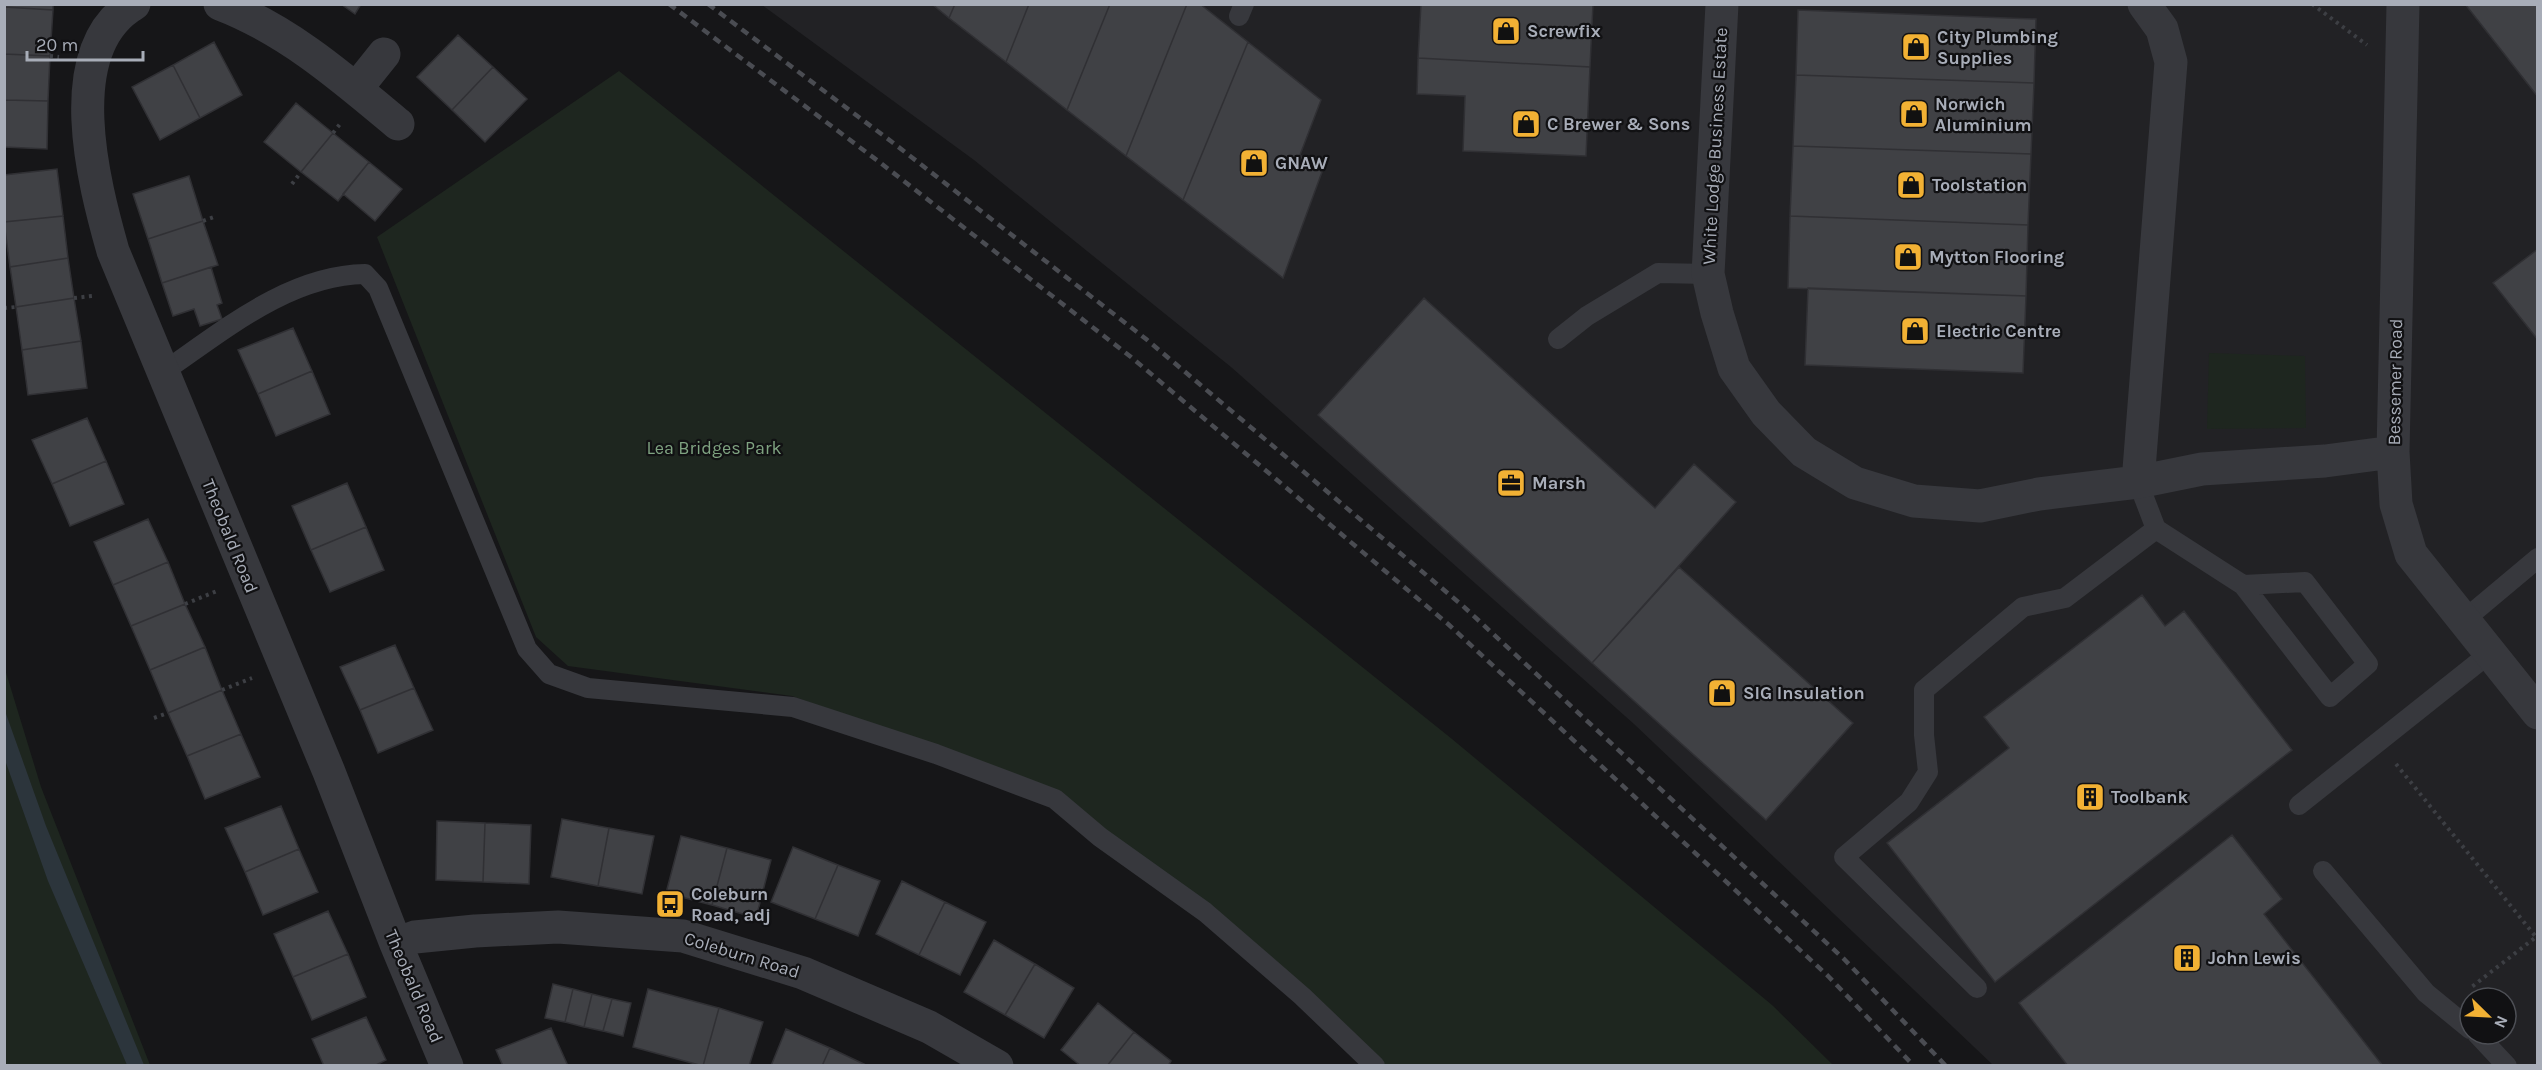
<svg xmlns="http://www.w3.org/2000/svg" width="2542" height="1070" font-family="Karla,sans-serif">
<rect width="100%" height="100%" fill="#161618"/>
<path fill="#222225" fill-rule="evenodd" d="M762,5H2537V1065H1993L1634,724L1231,367L974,160ZM2470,998H2506V1034H2470Z"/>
<path fill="#1e261f" d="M619,71L1452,739L1772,1005L1833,1065H1379L1040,785L792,696L568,666L536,637L377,237Z
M2209,353L2305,356L2306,428L2207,429Z
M4,666L41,787L150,1065H5Z"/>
<path fill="#2c353c" d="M5,711L46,826L144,1065H127L48,881L5,760Z"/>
<path fill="#404145" stroke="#303034" stroke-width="1.5" d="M4,4H53V10L4,7Z
M341,4H361L355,14Z
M932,4H955L949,18Z
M955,4H1029L1006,62L949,18Z
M1029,4H1110L1067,110L1006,62Z
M1110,4H1187L1126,156L1067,110Z
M1187,4H1200L1248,42L1183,200L1126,156Z
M1421,4H1593L1590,67L1418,58Z
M2465,4H2538V97Z
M4,7L53,10L50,56L4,54Z
M1798,10L2036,19L2034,83L1796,75Z
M458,35L493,67L452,110L417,77Z
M214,42L242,95L200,118L173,65Z
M1248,42L1321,100L1300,155L1322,172L1283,278L1183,200Z
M4,54L50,56L48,101L4,100Z
M1418,58L1590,67L1586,156L1463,151L1465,96L1417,94Z
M173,65L200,118L160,140L132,87Z
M493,67L527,99L485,142L452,110Z
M1796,75L2034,83L2031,154L1793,146Z
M4,100L48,101L47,149L4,147Z
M296,103L333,133L301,172L264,142Z
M333,133L369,162L338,201L301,172Z
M1793,146L2031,154L2028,225L1790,216Z
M369,162L402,189L375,221L343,194Z
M57,169L63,216L4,222V175Z
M189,176L203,221L148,239L133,194Z
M63,216L68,258L10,267L4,222Z
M1790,216L2028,225L2026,296L1788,288Z
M203,221L218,265L162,283L148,239Z
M2538,249V340L2493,283Z
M68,258L74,298L16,307L10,267Z
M211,267L222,303L217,305L222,319L200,326L194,309L173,316L162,283Z
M1808,288L2026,296L2023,373L1805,365Z
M74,298L81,341L22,350L16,307Z
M1424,298L1655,508L1694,464L1736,502L1592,663L1318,415Z
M293,328L312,371L258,394L238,350Z
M81,341L87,388L28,395L22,350Z
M312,371L330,414L276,436L258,394Z
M87,418L106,461L52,484L32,440Z
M106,461L124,504L70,526L52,484Z
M347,483L366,527L311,550L292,506Z
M148,519L168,562L113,585L94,542Z
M366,527L384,570L330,592L311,550Z
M168,562L185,604L131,626L113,585Z
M1679,567L1853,723L1766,820L1592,663Z
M2142,595L2165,626L2184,611L2292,750L1995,982L1887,843L2009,748L1984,717Z
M185,604L205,647L150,670L131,626Z
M395,645L414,688L360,710L340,667Z
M205,647L222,690L168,713L150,670Z
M414,688L433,730L378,753L360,710Z
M222,690L241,734L187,756L168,713Z
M241,734L260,777L205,799L187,756Z
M281,806L299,849L245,872L225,828Z
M562,819L609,828L598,886L551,877Z
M437,821L485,823L483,882L436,880Z
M485,823L531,825L529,884L483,882Z
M609,828L654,836L642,894L598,886Z
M2232,835L2282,899L2264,914L2383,1066H2068L2019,1003Z
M681,836L727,848L712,905L666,893Z
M793,847L838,865L815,919L771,902Z
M727,848L771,860L756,918L712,905Z
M299,849L318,892L263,915L245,872Z
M838,865L880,881L858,936L815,919Z
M902,881L945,902L919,955L876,934Z
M945,902L986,922L960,975L919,955Z
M328,911L348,954L293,977L274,934Z
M994,940L1035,964L1005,1015L964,992Z
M348,954L366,997L312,1020L293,977Z
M1035,964L1074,988L1044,1038L1005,1015Z
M553,984L573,989L565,1022L545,1018Z
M573,989L592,994L584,1027L565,1022Z
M648,989L719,1008L703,1066L633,1047Z
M592,994L612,999L603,1031L584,1027Z
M612,999L631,1003L623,1036L603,1031Z
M1098,1003L1134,1032L1107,1066H1081L1061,1050Z
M719,1008L763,1022L749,1066H703Z
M366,1017L386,1060L374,1066H324L312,1039Z
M551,1028L568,1066H503L496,1050Z
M786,1029L830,1048L822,1066H771Z
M1134,1032L1171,1061L1168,1066H1107Z
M830,1048L868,1066H822Z"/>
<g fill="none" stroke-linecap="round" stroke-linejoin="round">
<path stroke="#3d3f44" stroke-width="4" stroke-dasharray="3 4.5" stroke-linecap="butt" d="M2312,4L2367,45
M50,56L59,57
M333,133L340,124
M292,184L301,172
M203,221L217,216
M74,298L92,296
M4,308L16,307
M185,604L217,591
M222,690L252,678
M154,718L168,713
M2396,764L2536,937L2469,989"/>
<path stroke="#37383d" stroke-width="20" d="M1239,16L1244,4
M1558,339L1587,316L1658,273L1708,274
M163,372C223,331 289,275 365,274L378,288L527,649L549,674L588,688L793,707L936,754L1055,799L1100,837L1205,912L1302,996L1375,1066
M2138,482L2156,529L2243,585L2330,697L2368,664L2305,582L2243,585
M2464,620L2538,558
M2299,805L2490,653
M2323,871L2426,993L2470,1029
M1977,988L1844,857L1909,802L1928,772L1924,735V690L2023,607L2065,598L2156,529
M2477,1034L2507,1066"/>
<path stroke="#37383d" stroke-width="33" d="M134,4C58,49 94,184 113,251L329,772L396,944L447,1066
M220,4C288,30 343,78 398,124
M1722,4L1708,274L1717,313L1734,368L1766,413L1804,452L1855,483L1914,501L1980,506L2039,494L2138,482L2202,469L2325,461L2393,452
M2403,4L2393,452L2396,504L2411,554L2538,713
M356,89L384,54
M2138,482L2171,62L2162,29L2144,4
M396,944L415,937L475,931L558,927L683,936L803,973L929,1027L997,1066"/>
<path stroke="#4a4c52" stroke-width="4.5" stroke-dasharray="8 6" stroke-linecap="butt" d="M669,4L878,161L1131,357L1448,624L1828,976L1914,1066
M708,4L892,142L1146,339L1463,606L1844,959L1946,1066"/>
</g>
<defs>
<g id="shop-square" transform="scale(1.5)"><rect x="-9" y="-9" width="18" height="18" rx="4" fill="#f2b134" stroke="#111113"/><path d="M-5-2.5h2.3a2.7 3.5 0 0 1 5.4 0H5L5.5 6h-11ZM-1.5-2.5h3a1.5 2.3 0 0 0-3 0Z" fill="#111"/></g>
<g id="office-square" transform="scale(1.5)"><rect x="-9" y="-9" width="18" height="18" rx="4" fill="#f2b134" stroke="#111113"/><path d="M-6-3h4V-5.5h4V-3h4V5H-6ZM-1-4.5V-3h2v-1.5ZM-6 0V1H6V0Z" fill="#111"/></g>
<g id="building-square" transform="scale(1.5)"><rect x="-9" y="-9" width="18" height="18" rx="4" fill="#f2b134" stroke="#111113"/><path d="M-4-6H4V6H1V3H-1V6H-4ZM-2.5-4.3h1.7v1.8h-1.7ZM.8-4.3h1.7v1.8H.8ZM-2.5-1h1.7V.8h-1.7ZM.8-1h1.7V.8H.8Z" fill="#111"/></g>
<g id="bus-square" transform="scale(1.5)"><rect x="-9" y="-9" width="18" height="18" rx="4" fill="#f2b134" stroke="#111113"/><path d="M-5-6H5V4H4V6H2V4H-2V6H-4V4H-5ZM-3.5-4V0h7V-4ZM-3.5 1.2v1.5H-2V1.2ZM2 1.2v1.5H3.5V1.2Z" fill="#111"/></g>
</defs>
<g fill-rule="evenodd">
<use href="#shop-square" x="1506" y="31"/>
<use href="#shop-square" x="1916" y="47"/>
<use href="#shop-square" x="1914" y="114"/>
<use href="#shop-square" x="1526" y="124"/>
<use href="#shop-square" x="1254" y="163"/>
<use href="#shop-square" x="1911" y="185"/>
<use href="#shop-square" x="1908" y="257"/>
<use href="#shop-square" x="1915" y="331"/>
<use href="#office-square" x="1511" y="483"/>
<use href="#shop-square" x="1722" y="693"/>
<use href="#building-square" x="2090" y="797"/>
<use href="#bus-square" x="670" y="904"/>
<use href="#building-square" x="2187" y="958"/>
</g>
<g text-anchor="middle" stroke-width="4.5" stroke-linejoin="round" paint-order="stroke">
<g font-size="18" font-weight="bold" fill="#a8adb8" stroke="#111113" text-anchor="start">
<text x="1527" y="37">Screwfix</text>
<text x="1937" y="43">City Plumbing<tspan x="1937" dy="21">Supplies</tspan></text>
<text x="1935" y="110">Norwich<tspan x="1935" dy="21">Aluminium</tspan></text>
<text x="1547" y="130">C Brewer &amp; Sons</text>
<text x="1275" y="169">GNAW</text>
<text x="1932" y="191">Toolstation</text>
<text x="1929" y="263">Mytton Flooring</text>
<text x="1936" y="337">Electric Centre</text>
<text x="1532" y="489">Marsh</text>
<text x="1743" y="699">SIG Insulation</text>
<text x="2111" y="803">Toolbank</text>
<text x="691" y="900">Coleburn<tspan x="691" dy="21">Road, adj</tspan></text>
<text x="2208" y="964">John Lewis</text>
</g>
<g font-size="18" fill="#a8adb8" stroke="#111113">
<text transform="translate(1715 146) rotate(-87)" y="6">White Lodge Business Estate</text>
<text transform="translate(2395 382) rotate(-89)" y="6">Bessemer Road</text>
<text transform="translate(230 536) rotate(68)" y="6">Theobald Road</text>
<text transform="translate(742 955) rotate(17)" y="6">Coleburn Road</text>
<text transform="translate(414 986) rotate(67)" y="6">Theobald Road</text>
</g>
<g font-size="18" fill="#7fa381" stroke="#111113">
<text x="714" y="454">Lea Bridges Park</text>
</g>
</g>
<rect width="2542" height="1070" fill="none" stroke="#a8adb8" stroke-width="12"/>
<g transform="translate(2488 1016) rotate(114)"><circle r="28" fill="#111113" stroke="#4d4f55" stroke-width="1.5"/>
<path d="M0-4.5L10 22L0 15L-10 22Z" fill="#f2b134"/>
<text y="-9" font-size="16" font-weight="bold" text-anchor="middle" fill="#a8adb8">N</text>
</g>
<path d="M27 51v9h116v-9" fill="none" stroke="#a8adb8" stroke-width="3"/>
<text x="36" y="51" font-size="18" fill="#a8adb8" stroke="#111113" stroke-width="4.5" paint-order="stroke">20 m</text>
</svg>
